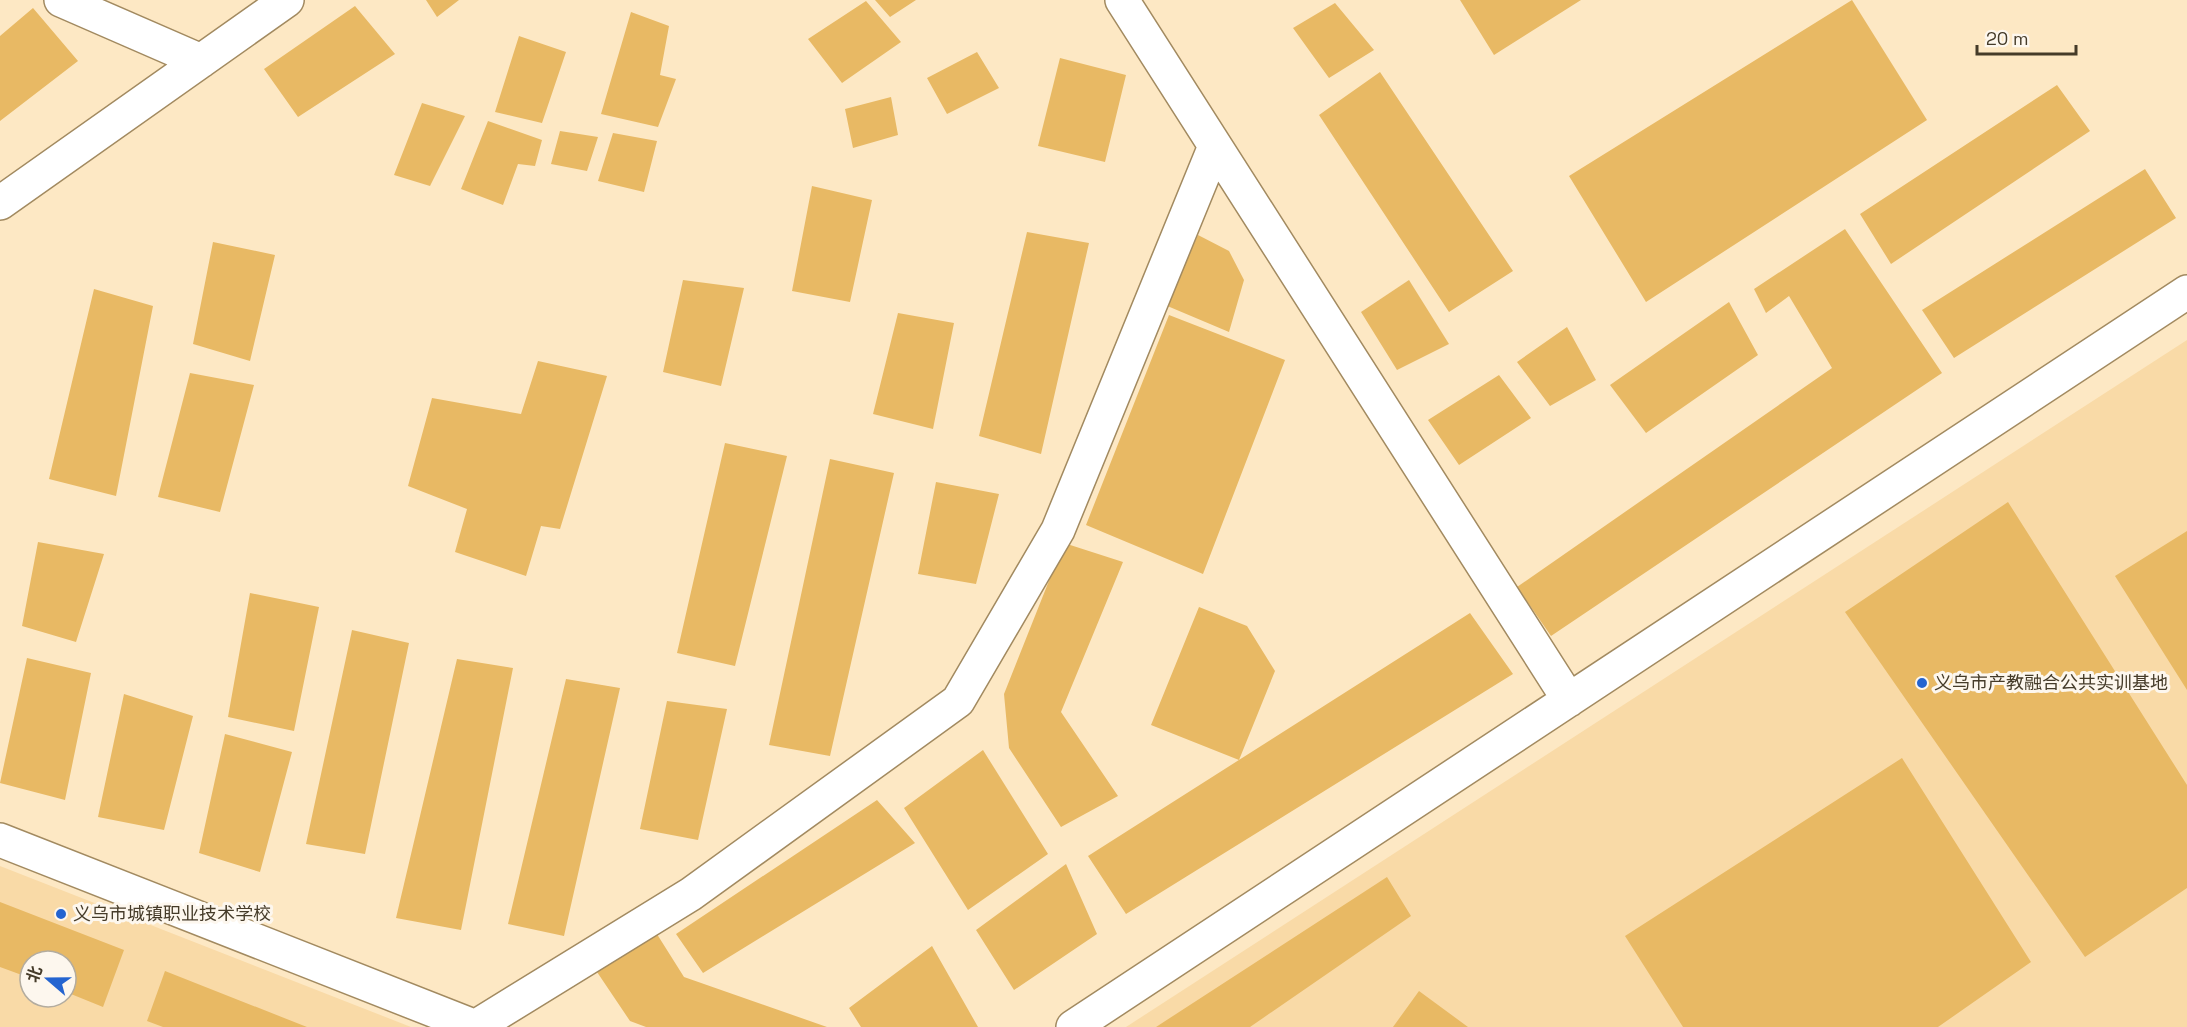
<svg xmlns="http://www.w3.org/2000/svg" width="2187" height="1027" font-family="'Space Grotesk','Noto Sans SC',sans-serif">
<rect width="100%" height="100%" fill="#fde8c4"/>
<path fill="#f9daa7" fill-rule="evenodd" d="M2187,340V1027H1126Z
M0,866L411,1027H0ZM30,961H66V997H30Z"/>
<path fill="#e8b964" d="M426,0H459L437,17Z
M875,0H916L890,17Z
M1460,0H1581L1494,55Z
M1852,0L1927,120L1646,302L1569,176Z
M866,1L901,42L842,83L808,39Z
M1335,3L1374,50L1329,78L1293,28Z
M355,6L395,54L298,117L264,69Z
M33,8L78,61L0,121V36Z
M631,12L669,26L660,75L676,79L658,127L601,114Z
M519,36L566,52L542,123L495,112Z
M977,52L999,88L947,114L927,78Z
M1060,58L1126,75L1105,162L1038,146Z
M1380,72L1513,271L1449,312L1319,115Z
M2057,85L2090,131L1891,264L1860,214Z
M891,97L898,135L853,148L845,109Z
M422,103L465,116L430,186L394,175Z
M488,121L542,140L535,166L518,164L503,205L461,189Z
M560,131L598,137L587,171L551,164Z
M613,133L657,141L644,192L598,181Z
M2145,169L2176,218L1954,358L1922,310Z
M812,186L872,200L850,302L792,291Z
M1845,229L1942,373L1551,636L1517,587L1832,368L1789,296L1766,313L1754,289Z
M1027,232L1089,243L1041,454L979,436Z
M1198,235L1229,251L1244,280L1229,332L1165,305Z
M213,242L275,255L250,361L193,344Z
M683,280L744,288L721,386L663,372Z
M1409,280L1449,344L1397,370L1361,312Z
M94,289L153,306L116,496L49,479Z
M1729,302L1758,355L1646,433L1610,385Z
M898,313L954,323L933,429L873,414Z
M1169,315L1285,360L1203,574L1086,525Z
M1567,327L1596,380L1550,406L1517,362Z
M538,361L607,376L560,529L541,526L526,576L455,552L467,509L408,486L432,398L521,414Z
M190,373L254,385L220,512L158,497Z
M1499,375L1531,418L1459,465L1428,420Z
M725,443L787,456L735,666L677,653Z
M830,459L894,473L830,756L769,745Z
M936,482L999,494L976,584L918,574Z
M2008,502L2187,785V888L2085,957L1845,612Z
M2187,531V690L2115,576Z
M38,542L104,554L76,642L22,626Z
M1064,543L1123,562L1061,712L1118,796L1061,827L1009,748L1004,694Z
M250,593L319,607L294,731L228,717Z
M1199,607L1247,626L1275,671L1239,760L1151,725Z
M1470,613L1513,674L1126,914L1088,856Z
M352,630L409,643L365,854L306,844Z
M27,658L91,673L65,800L0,783Z
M457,659L513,668L461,930L396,918Z
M566,679L620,688L564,936L508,924Z
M124,694L193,716L164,830L98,817Z
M667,701L727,709L698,840L640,829Z
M225,734L292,752L260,872L199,853Z
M983,750L1048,854L968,910L904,808Z
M1902,758L2031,962L1938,1027H1683L1625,936Z
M877,800L915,843L703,973L676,934Z
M1066,864L1097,934L1014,990L976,930Z
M1387,877L1411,916L1250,1027H1156Z
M0,902L124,950L103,1007L66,992V961H30V978L0,967Z
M655,931L684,977L827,1027H646L630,1021L595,969Z
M932,946L978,1027H861L849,1008Z
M165,971L307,1027H163L147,1021Z
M1419,991L1468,1027H1393Z"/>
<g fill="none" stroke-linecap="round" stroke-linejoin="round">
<g stroke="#a28a60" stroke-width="36">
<path id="minor" d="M61,0L201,61
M1122,0L1569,700
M0,203L287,0
M0,840L476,1027
M475,1027L691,894L958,701L1058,530L1215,146
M1073,1027L2187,292"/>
</g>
<use href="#minor" stroke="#fff" stroke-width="33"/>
</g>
<g fill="#2464d0" stroke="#fdf7ee" stroke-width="2">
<circle cx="1922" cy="683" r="6"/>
<circle cx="61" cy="914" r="6"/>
</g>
<g text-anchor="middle" stroke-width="6" stroke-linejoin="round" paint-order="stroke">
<g font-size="18" fill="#453b29" stroke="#fdf7ee" text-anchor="start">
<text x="1934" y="689">义乌市产教融合公共实训基地</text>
<text x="73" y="920">义乌市城镇职业技术学校</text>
</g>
</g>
<g transform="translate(48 979) rotate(290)"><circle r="28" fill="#fdf7ee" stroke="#b3ac9f" stroke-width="1.5"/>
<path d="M0-4.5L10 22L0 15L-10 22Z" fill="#2464d0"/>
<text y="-9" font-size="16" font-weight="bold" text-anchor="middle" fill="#453b29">北</text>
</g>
<path d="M1977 45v9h99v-9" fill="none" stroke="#453b29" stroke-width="3"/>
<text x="1986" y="45" font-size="18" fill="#453b29" stroke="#fdf7ee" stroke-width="4.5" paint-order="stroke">20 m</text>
</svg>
